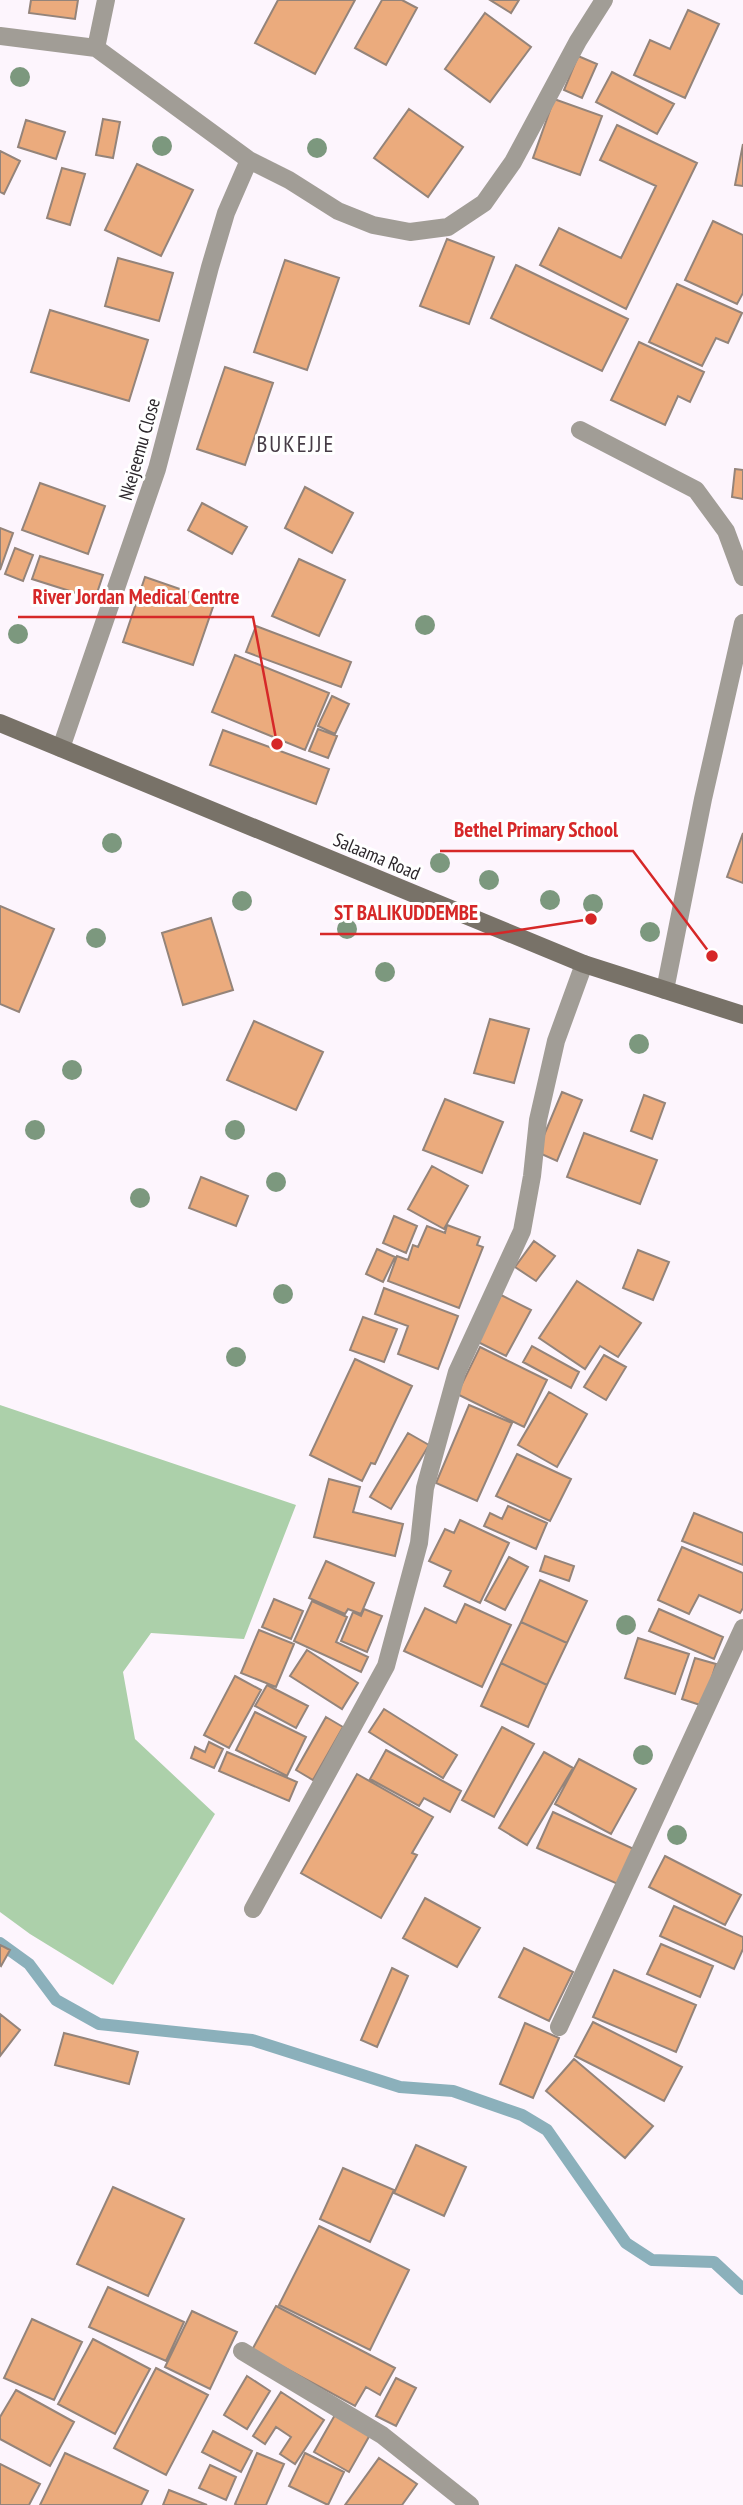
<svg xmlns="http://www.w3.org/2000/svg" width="743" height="2505" font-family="'PT Sans Narrow',sans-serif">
<rect width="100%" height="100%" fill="#fdf5fd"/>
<path fill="#acd0aa" d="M0,1405L296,1505L244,1639L151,1633L123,1672L135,1739L215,1814L113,1985L30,1934L0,1912Z"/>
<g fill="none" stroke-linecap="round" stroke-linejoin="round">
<path stroke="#8bb0bb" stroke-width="12" d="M0,1943L29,1964L56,2000L99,2024L252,2040L400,2087L453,2091L522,2115L547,2130L626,2243L652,2260L714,2262L743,2289"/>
</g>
<path fill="#ebab7d" stroke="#94847a" stroke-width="2" d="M31,0H78L75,19L29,13Z
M278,0H355L315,74L255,43Z
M382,0H402L417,8L386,65L355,48Z
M490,0H519L511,13Z
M688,10L719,24L685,98L634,75L650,40L670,49Z
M485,13L531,47L490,102L445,69Z
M578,56L597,64L582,98L564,90Z
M612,72L674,104L657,134L596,102Z
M554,99L602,116L580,175L533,158Z
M409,109L463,147L428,197L374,158Z
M103,119L120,122L113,158L96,155Z
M26,120L65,132L56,159L18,147Z
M617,125L697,163L626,309L540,265L559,228L621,258L656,186L600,160Z
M743,144V186L735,185Z
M0,151L20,161L4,194L0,192Z
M137,164L193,190L161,256L105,230Z
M62,168L85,174L70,225L47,218Z
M713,221L743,235V293L737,304L685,280Z
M447,239L494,257L469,324L420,306Z
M118,258L173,273L159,321L105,306Z
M285,260L339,278L307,370L254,352Z
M516,265L628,319L602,371L491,318Z
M677,284L742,313L728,343L716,338L702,366L649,342Z
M50,310L148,340L129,401L31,372Z
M639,342L704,372L690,402L678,396L665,425L611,400Z
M225,367L273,383L245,465L197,449Z
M735,469L743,470V499L732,497Z
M40,483L105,506L88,554L22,530Z
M305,487L353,513L332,553L285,528Z
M202,503L247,527L232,554L188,530Z
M0,528L13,533L0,570Z
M15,548L33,555L23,581L5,574Z
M40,556L103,575L95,599L32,579Z
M299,559L345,580L319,636L272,616Z
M145,577L215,601L193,665L123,642Z
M256,626L351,662L341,687L246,652Z
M235,655L329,693L305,750L212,712Z
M332,696L349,704L335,734L318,726Z
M318,729L337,736L328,758L309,751Z
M223,730L329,769L316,804L210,765Z
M743,833V883L727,877Z
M0,906L54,929L19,1012L0,1004Z
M211,918L233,990L183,1005L162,933Z
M490,1019L529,1029L514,1083L474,1073Z
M254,1021L323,1052L296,1110L227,1080Z
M562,1092L582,1100L557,1161L537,1152Z
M644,1095L665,1103L652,1139L631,1131Z
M445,1099L503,1122L482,1173L423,1150Z
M584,1133L657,1160L640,1204L567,1177Z
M432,1166L468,1186L444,1229L408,1209Z
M201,1177L248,1196L236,1226L189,1208Z
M394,1216L417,1226L406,1253L383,1243Z
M447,1225L480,1237L477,1245L483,1247L459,1308L388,1281L397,1256L408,1260L413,1245L418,1247L427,1226L445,1233Z
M534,1241L555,1256L536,1281L515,1267Z
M377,1249L395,1257L383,1282L366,1274Z
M638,1250L669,1262L653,1300L623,1288Z
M577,1281L641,1323L618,1357L600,1346L585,1369L539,1338Z
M384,1288L458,1316L438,1369L398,1354L408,1326L375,1314Z
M501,1295L531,1310L506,1356L476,1341Z
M363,1317L397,1329L384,1362L350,1350Z
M532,1346L579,1372L571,1388L523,1362Z
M480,1347L547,1380L524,1427L457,1394Z
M604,1355L626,1367L606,1400L584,1387Z
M355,1359L412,1386L375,1464L371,1463L362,1481L310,1455Z
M549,1392L587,1414L557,1467L518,1445Z
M469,1405L512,1423L477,1501L436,1483Z
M408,1433L429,1445L391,1509L370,1497Z
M517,1454L571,1479L550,1521L496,1496Z
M329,1479L360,1487L353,1512L403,1524L395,1556L314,1537Z
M508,1506L547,1523L536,1549L484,1526L490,1513L502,1519Z
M694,1513L743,1533V1565L682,1541Z
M460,1520L509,1543L480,1603L444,1586L451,1571L429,1561L445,1529L454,1533Z
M682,1547L743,1573V1608L740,1613L699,1595L689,1614L658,1600Z
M545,1556L574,1566L569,1581L540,1571Z
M509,1557L528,1567L505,1610L485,1600Z
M326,1561L374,1583L361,1614L348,1609L345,1614L309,1598Z
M540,1580L587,1601L567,1643L521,1622Z
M274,1599L303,1611L291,1639L262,1627Z
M312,1601L347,1617L336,1642L368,1657L361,1672L294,1641Z
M465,1604L511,1625L482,1687L404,1651L425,1608L456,1623Z
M364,1609L382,1616L367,1652L341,1641L353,1612L361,1616Z
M659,1609L723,1637L714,1659L649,1631Z
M521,1622L567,1643L547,1685L501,1663Z
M259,1630L294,1644L276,1687L241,1673Z
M638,1638L689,1654L675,1694L625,1678Z
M307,1650L358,1683L342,1709L290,1676Z
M695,1658L716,1664L703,1706L682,1699Z
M501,1663L547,1685L528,1727L481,1706Z
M235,1676L261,1690L229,1748L204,1735Z
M267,1685L308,1706L296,1728L255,1706Z
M384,1709L457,1755L443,1778L369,1732Z
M255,1712L306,1737L287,1776L236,1750Z
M326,1717L343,1727L313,1780L296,1770Z
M502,1727L534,1744L494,1817L462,1800Z
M209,1742L223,1749L214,1768L191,1758L195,1747L205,1752Z
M386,1750L461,1791L450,1812L424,1798L419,1806L370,1779Z
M227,1752L297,1782L289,1801L219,1771Z
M544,1752L573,1768L527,1845L499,1828Z
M579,1759L636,1789L611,1834L555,1804Z
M357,1774L433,1817L412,1853L417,1855L381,1918L301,1873Z
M553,1812L636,1850L620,1885L537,1848Z
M665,1856L741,1895L725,1925L649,1887Z
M425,1898L480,1928L457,1967L403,1938Z
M674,1906L743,1937V1949L734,1969L660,1936Z
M661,1944L713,1966L700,1997L647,1974Z
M0,1945L10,1950L1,1966L0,1965Z
M524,1948L573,1972L549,2021L499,1997Z
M392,1968L408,1976L377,2047L361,2040Z
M614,1970L696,2005L676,2052L593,2017Z
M0,2014L20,2030L0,2056Z
M593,2022L682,2067L664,2101L575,2056Z
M525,2023L559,2038L533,2098L500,2084Z
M64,2033L138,2052L129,2084L55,2065Z
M574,2059L653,2126L625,2158L546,2091Z
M416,2145L466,2167L444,2216L394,2193Z
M343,2168L394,2190L370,2242L320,2219Z
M113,2187L184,2219L148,2296L77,2264Z
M319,2226L409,2270L370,2350L279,2305Z
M108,2287L184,2322L166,2361L89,2327Z
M276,2306L395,2368L380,2395L366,2387L355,2406L252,2350Z
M192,2311L237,2332L210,2389L165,2367Z
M32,2319L82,2342L54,2400L4,2378Z
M93,2339L150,2369L115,2434L58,2404Z
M156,2368L208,2395L166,2475L114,2448Z
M247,2376L270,2391L247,2429L224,2415Z
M396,2378L416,2388L396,2426L376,2416Z
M16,2390L74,2422L50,2466L0,2439V2417Z
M281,2392L324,2420L295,2464L280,2454L291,2437L276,2427L265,2444L253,2436Z
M336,2413L371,2433L349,2472L314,2452Z
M213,2431L252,2451L241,2472L202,2452Z
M65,2453L148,2491L141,2505H40Z
M257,2453L284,2464L266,2505H237L235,2504Z
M305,2453L344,2472L328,2505L289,2486Z
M379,2458L417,2484L402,2505H345Z
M0,2464L40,2484L29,2505H0Z
M210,2465L236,2477L226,2500L199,2488Z
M169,2490L207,2505H163Z"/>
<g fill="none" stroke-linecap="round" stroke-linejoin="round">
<path stroke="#a19d96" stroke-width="18" d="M580,430L696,490L726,531L743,577
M665,990L703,799L743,623"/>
<path stroke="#a19d96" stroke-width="18" d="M0,36L96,48L249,160L289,180L338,211L373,225L410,232L448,227L484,203L513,162L578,41L604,0
M96,48L106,0
M61,748L157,469L210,267L226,213L249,160
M253,1909L386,1666L419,1543L425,1488L457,1372L522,1231L532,1176L538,1120L556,1041L584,964
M559,2027L743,1628
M242,2351L382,2435L470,2505"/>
<path stroke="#787268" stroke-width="18" d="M0,723L584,964L743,1015"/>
</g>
<g fill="#7c987e">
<circle cx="20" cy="77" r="10"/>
<circle cx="162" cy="146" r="10"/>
<circle cx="317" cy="148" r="10"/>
<circle cx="425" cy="625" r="10"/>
<circle cx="18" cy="634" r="10"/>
<circle cx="112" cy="843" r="10"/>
<circle cx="440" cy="863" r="10"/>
<circle cx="489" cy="880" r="10"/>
<circle cx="550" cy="900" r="10"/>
<circle cx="242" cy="901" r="10"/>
<circle cx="593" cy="904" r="10"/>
<circle cx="347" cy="929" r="10"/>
<circle cx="650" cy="932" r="10"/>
<circle cx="96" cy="938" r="10"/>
<circle cx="385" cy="972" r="10"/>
<circle cx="639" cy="1044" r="10"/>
<circle cx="72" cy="1070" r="10"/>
<circle cx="35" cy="1130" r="10"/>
<circle cx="235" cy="1130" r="10"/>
<circle cx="276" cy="1182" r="10"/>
<circle cx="140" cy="1198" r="10"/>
<circle cx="283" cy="1294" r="10"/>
<circle cx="236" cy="1357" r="10"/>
<circle cx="626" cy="1625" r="10"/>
<circle cx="643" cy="1755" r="10"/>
<circle cx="677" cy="1835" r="10"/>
</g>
<g text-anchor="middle" stroke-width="6" stroke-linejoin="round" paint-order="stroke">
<g font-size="19" fill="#2c272c" stroke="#fff">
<text transform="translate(139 449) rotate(-74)" y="7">Nkejeemu Close</text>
<text transform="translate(377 856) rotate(23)" y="7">Salaama Road</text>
</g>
<g font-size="23" letter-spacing="2" fill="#463b46" stroke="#fff">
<text x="296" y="452">BUKEJJE</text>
</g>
</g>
<path fill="none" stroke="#d62828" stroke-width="2.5" d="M277 744L253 617H18M712 956L633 851H440M591 919L493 934H320"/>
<g fill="#d62828" stroke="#fff" stroke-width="2.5">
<circle cx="277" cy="744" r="7"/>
<circle cx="712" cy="956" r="7"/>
<circle cx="591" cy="919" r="7"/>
</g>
<g font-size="21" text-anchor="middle" font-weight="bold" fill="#d62828" stroke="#fff" stroke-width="6" stroke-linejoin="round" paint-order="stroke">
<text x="136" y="604">River Jordan Medical Centre</text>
<text x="536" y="837">Bethel Primary School</text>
<text x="406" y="920">ST BALIKUDDEMBE</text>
</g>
</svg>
